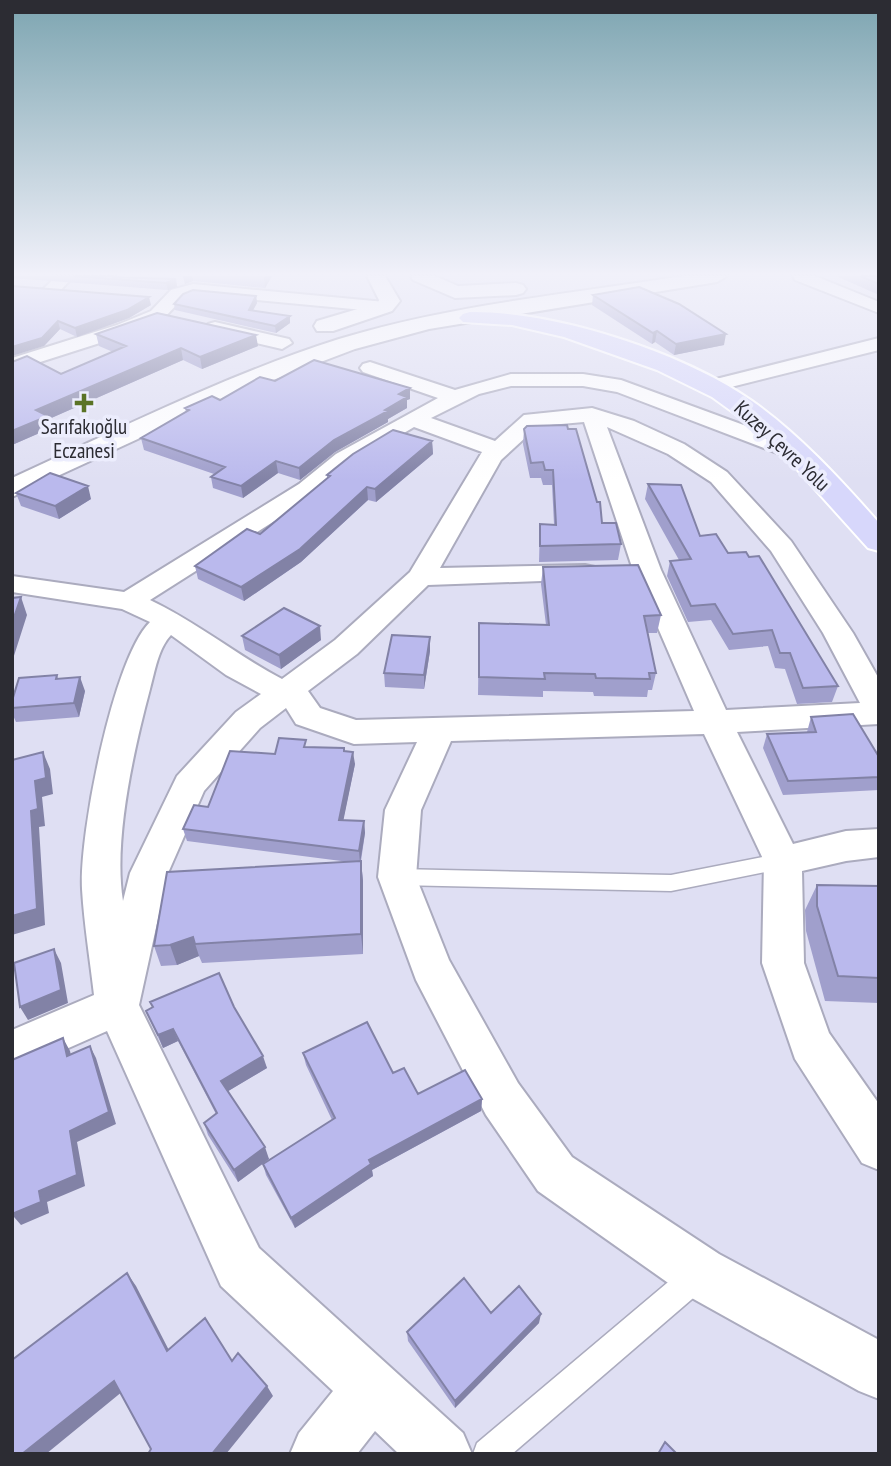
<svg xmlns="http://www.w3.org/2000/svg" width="891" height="1466" font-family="'PT Sans Narrow',sans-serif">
<rect width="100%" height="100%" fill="#dfdff3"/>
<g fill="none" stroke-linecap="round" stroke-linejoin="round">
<g stroke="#ababbe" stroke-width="3">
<path id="lane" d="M783,853L790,855L793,861L790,867L671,891L397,885L390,883L387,877L390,871L397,869L671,875Z
M696,1263L706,1267L710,1277L706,1287L512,1454H473L477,1443L686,1267Z"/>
</g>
<g stroke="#ababbe" stroke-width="4">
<path id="street" d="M57,276H74L56,295H44L41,291Z
M793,276H815L879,302V313L795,280Z
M193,284L385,302L394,307L385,312L194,294L183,298L163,319L131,333L12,371V358L117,325L151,311L171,290Z
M215,322L289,339L292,343L282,349L208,332L206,328L208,324Z
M879,338V350L711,392L704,390L701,386L704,382Z
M370,362L455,390L511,374H583L621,380L801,446L805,451L801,456H785L617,392L583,386H511L479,394L431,418L495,441L524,415L592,408L634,421L684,444L727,472L791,541L853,633L879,679V724L737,732L793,844L846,831L879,829V857L846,861L802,871L804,963L829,1033L879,1104V1170L862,1163L795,1059L762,963L764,861L704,734L451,741L421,810L416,877L449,960L518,1083L572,1157L719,1254L879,1340V1399L859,1391L681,1292L538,1191L486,1115L416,980L378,877L385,810L417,742L354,744L296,724L286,708L260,728L204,791L168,873L139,1005L259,1248L463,1433L472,1454H399L375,1431L357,1454H290L299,1433L333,1391L221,1286L107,1031L12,1073V1030L94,995C90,960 84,924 82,889C79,835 113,658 150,622L122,609L12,592V576L124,592L299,484L336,454L438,398L363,372L360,368L363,364ZM584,422L633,570L694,711L356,720L320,708L308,691L357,654L428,585L595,579L599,573L595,567L585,565L440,568L501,460L538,426ZM414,427L482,452L410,572L335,640L282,679C236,655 197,622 150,600L317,494L352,464ZM607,427L668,454L711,482L771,551L823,633L860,703L726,710L661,570ZM171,635L226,675L261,694L236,712L177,776L130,873L123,901C113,840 134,749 150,689C155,671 158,649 171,635Z"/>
</g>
<g stroke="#ababbe" stroke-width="4">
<path id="secondary" d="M367,276H385L400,301L392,311L333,331H317L314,326L317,321L378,303L379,300Z
M411,276H435L458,286L516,283L523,285L526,289L523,293L516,295L455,298L413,280Z
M683,276H727L717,282L429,329L355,349L231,396L12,497V478C119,429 226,375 339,339C450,305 569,294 683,276Z"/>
</g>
<g stroke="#fff" stroke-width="4">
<path id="primary" d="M470,312C555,311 682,352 752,401C800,435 840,479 879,523V551L868,548L787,458L752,426L712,397L657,370L564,337L512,325L463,322L459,318L463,314Z"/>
</g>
<use href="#lane" fill="#fff" fill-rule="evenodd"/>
<use href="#street" fill="#fff" fill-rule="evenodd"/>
<use href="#secondary" fill="#fff" fill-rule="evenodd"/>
<use href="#primary" fill="#d7d7fb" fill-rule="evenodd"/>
</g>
<path fill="#a09fcc" d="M12,276H123L122,277L176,279L177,287L168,290L12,278Z
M183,276H272L265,288L193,281L185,284Z
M836,276H879V295Z
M12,286L151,305L129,318L77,337L60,329L44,346Z
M593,295L724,345L674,355L655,342L652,344L592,305Z
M256,296L257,303L253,310L290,316V323L276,333L175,310L174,304Z
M96,334L258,346L202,369L183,360L49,419L51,428L12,445L61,374L113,352L99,346Z
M275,381L410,388V399L407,400V408L388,419V422L335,452L300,480L278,473L243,498L213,488L211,477L214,474L144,450L141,438L186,412L185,408L220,400Z
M524,429L621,544L618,560L539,562L540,524H554L552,485H543L541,478H530L523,444Z
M432,441L433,454L376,502L368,500L301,562L244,601L198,579L195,566L260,534L327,479V475Z
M648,484L700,536L728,553L749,557L838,686L832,702L797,704L785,669L775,668L768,646L729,650L711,620L688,622L667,576L670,561L679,560L645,499Z
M16,493L91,499L59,519L21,506Z
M543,567L661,615L657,633H648L656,673L652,690H648L647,697L594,696L593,692L543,691V697L478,695L479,623L546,625L541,584Z
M242,636L321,640L281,669L245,650Z
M430,637V651L424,689L385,687L384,673Z
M57,675L58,679L85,691L79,717L16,722L12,713V701Z
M811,717L879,757V790L783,795L763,748L767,734L807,732Z
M307,747L345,751L355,764L343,820L364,821L365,833L361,861L363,881V954L202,963L199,956L177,965L161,966L154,946L349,862L187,841L183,829L208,807L275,754Z
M817,885L879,886V1003L825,1001L806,931L805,910Z
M234,1007L267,1068L228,1091L269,1159L238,1182L208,1135L204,1123L216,1114L178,1041L163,1048L146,1011Z
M303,1053L393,1073L418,1094L482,1099L481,1111L372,1170L373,1176L295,1228L266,1175L263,1164L332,1120L306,1065Z
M539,1323L455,1408L408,1341L407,1332Z"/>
<path fill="#8282a6" d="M183,276H192L193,281L185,284Z
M265,276H272L265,288L264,277Z
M176,279L177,287L168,290L166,283Z
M256,296L257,303L250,316L249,310Z
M149,297L151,305L129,318L77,337L75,328Z
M290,316V323L276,333L275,326Z
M58,321L60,329L44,346L12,356V347Z
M657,331L655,342L652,344L653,333Z
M726,334L724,345L674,355L676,344Z
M256,335L258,346L202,369L200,357Z
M181,348L183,360L49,419L51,428L12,445V431L36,410Z
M410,388V399L407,400V408L388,419V422L335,452L300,480L299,468L334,440L385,410L399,394Z
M432,441L433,454L376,502L375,489Z
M276,461L278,473L243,498L241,486Z
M88,486L91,499L59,519L55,506Z
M367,487L368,500L301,562L244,601L241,587Z
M21,597L27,615L12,662V623Z
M320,626L321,640L281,669L279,655Z
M430,637V651L424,689V675Z
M80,677L85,691L79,717L74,703Z
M43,752L50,769L53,794L42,797L45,826L39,827L45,925L12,935V916L31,811L35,781Z
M353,752L355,764L341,832L339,820Z
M364,821L365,833L360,863L359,851Z
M361,861L363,881V954L361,934Z
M193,937L199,956L177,965L170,945Z
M54,949L61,963L68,1003L28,1020L20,1007Z
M173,1029L178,1041L163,1048L158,1035Z
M63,1038L70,1051L74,1068L67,1056Z
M90,1046L96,1058L116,1124L77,1142L85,1186L47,1202L49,1213L21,1225L14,1217H12V1205L39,1191L70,1131Z
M263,1056L267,1068L225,1093L221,1081Z
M482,1099L481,1111L372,1170L373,1176L295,1228L291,1218L369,1160Z
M265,1147L269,1159L238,1182L234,1170Z
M127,1273L136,1286L175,1362L167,1351Z
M541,1314L539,1323L455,1408V1401Z
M114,1381L123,1391L46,1454H22Z
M267,1386L273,1396L226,1454H212Z"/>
<path fill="#bab9ed" stroke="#8282a6" stroke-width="2" d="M74,276H115L114,277L176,279L166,283Z
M860,276H879V284Z
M12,286L149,297L127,310L75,328L58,321L42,338L12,347Z
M639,287L679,304L726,334L676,344L657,331L653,333L593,295Z
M193,290L256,296L249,310L290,316L275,326L174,304L183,294Z
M157,313L256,335L200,357L181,348L36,410L48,416L12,431V362L27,356L61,374L126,346L96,334Z
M314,360L410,388L399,394L407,397L385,410L388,411L334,440L299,468L276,461L241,486L211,477L225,467L141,438L189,410L185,408L212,396L220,400L260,377L275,381Z
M567,425L568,429H576L597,502H600L602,523H616L621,544L540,546V524L556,525L553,470H545L543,462L531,463L524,429L527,426Z
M393,430L432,441L375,489L367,487L300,549L241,587L195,566L247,529L260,534L330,476L327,475L353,454Z
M50,473L88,486L55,506L16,493Z
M648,484L681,485L700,536L716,534L728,553L746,552L749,557L759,556L838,686L803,688L790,653H780L772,630L733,634L715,604L691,606L670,561L691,559Z
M638,565L661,615L644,616L656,673H649L650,679L596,678L595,674L544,673L545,679L479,677V623L549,625L543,567Z
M21,597L12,623V598Z
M284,608L320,626L279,655L242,636Z
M392,635L430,637L424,675L384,673Z
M57,675L56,679L80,677L74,703L12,708V701L19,678Z
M853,714L879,757V777L788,781L767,734L816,732L811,717Z
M279,738L306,740L304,747L344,748V751L353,752L339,820L364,821L359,851L183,829L194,805L208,807L230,751L275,754Z
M43,752L46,778L35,781L38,809L31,811L37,909L12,916V760Z
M361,861V934L195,944L193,937L170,945L154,946L167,872Z
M817,885L879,886V978L838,976L817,906Z
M54,949L61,990L20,1007L14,963Z
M219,973L234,1007L263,1056L221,1081L265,1147L234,1170L204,1123L217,1113L173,1029L158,1035L146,1011L153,1007L150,1002Z
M367,1022L393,1073L404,1068L418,1094L465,1070L482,1099L369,1160L371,1164L291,1218L263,1164L335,1118L303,1053Z
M63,1038L67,1056L90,1046L109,1112L70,1131L77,1175L39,1191L41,1202L12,1214V1060Z
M127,1273L167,1351L205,1318L232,1361L238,1353L267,1386L212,1454H148L151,1449L114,1381L22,1454H12V1360Z
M464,1278L491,1313L519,1286L541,1314L455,1401L407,1332Z
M665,1442L677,1454H658Z"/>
<linearGradient id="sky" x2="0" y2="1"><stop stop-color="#7da5b1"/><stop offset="0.57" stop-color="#f1f1fa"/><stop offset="1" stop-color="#f1f1fa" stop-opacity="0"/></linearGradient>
<rect width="891" height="481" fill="url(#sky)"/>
<path fill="#5a7325" stroke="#ecedfd" stroke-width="2.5" d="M80.5 392.5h7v7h7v7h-7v7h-7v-7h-7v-7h7z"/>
<g text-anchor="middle" stroke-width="7" stroke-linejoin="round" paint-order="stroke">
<g font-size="21" fill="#2c2c33" stroke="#ecedfd">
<text x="84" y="434">Sarıfakıoğlu<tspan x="84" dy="24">Eczanesi</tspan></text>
</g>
<g font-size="21" fill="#2c2c33" stroke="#ecedfd">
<text transform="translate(782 446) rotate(43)" y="7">Kuzey Çevre Yolu</text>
</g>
</g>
<rect width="891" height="1466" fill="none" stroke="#2c2c33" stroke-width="28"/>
</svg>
